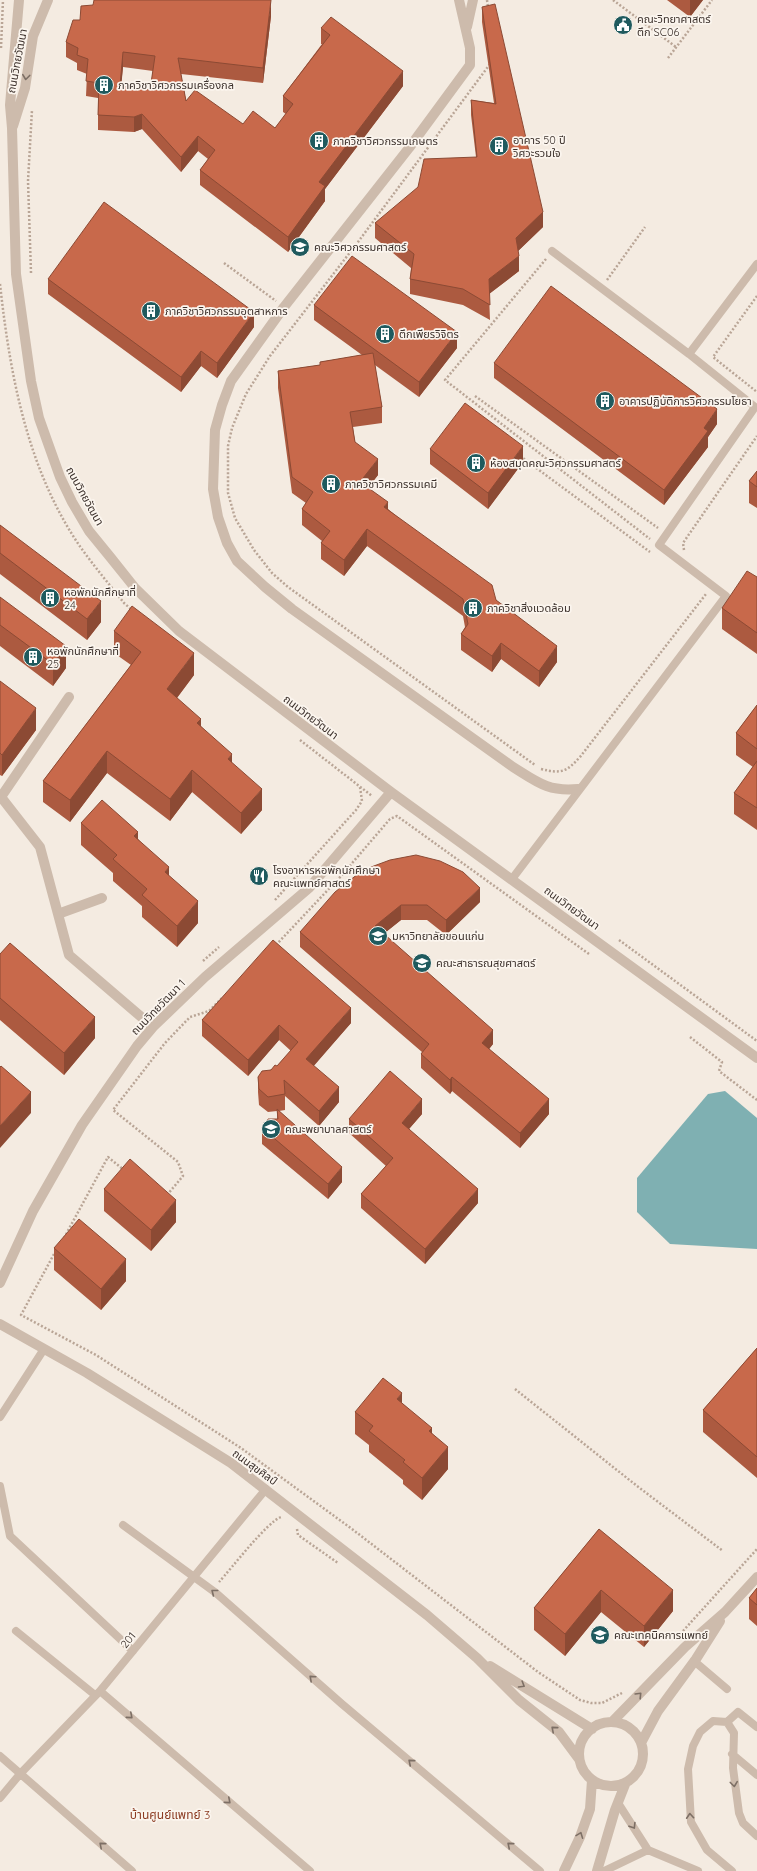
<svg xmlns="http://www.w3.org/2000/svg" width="757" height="1871" font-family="Quicksand,'Noto Sans Thai',sans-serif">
<rect width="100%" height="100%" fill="#f4ebe1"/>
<path fill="#7fb0b2" d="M725,1091L757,1118V1249L670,1244L637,1212V1178L708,1094Z"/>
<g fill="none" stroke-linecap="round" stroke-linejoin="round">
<path stroke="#b9a596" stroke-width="2.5" stroke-dasharray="2 2" stroke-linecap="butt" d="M487,0L488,7
M613,0L676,47
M1,48L3,0
M668,58L712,0
M490,64L358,242L270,356L246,394L232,428L228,446V493L235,518L254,550L272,573L288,587L535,765
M546,259L445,380L650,539
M224,263L276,301
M31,273L28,181L32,110
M607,280L645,227
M0,284C10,375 27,468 79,545C93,565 109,584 124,603L132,610
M757,296L713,357L757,392
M475,396L658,528
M520,456L650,552
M684,550L683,543L757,436
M300,740L372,796
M541,769C562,774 566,772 580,757L706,594
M275,900L356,810L362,801L360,787
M619,940L757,1041
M276,945L341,876L390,819L397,816L589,954
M203,961L219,947
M690,1037L722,1062L719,1071L757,1100
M167,1195L183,1176L178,1162L113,1110L165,1043L190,1017L209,1011L223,997
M64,1238L108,1157L124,1170
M54,1254L21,1315L96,1355L241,1448L352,1529L538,1672L580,1700L591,1703H602L622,1693
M515,1389L637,1486L723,1551
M297,1529L298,1535L338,1563
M219,1582C231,1569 267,1522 281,1517
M683,1631L757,1549"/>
<path stroke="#cdbbac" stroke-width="8" d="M552,251L689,354
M512,879L726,596L659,545L755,407L689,354L757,264
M0,1417L44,1349
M0,1486L10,1536L133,1651
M123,1525L216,1593L342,1704L540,1871
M16,1631L95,1695
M694,1661L727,1689
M100,1691L310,1871
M727,1722L738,1712L757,1727
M732,1754L757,1775
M0,1756L132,1871
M0,1798L20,1774L100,1691L266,1489
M618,1803L648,1850L698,1871
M604,1871L648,1850
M732,1871L707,1850L691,1822L688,1769L693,1746L700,1732L713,1721L727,1722L734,1733L733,1768L739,1813L743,1823L757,1836"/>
<path stroke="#cdbbac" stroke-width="10" d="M19,0L10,105L12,128L16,274L31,381L39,418L60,477L72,502L89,531L111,558L135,588L179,631L391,792L757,1058
M459,0L470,48V65L409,148L284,307L231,381L222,405L215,430L213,489L218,517L227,543L237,561L265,587L292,609L513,767C537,782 548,792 578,789
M467,27L473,0
M13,126L25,88L33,36L48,0
M69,697L1,797L40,847L69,955L153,1027
M58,914L102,898
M0,1283L33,1211L82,1125L137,1046L153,1027L205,977L309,888L391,792
M0,1324L87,1373L231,1463L427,1615L477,1658L519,1700L559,1732L579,1759
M490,1666L592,1729
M612,1722L685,1647L725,1612L757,1577
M579 1754a32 32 0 1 1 64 0a32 32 0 1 1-64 0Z
M641,1743L658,1711L696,1659L720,1621
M564,1871L580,1837L590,1809L592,1780
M597,1871L615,1810L626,1782"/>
</g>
<path fill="#ac5a40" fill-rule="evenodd" d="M667,0H703L690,17Z
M482,7L543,227L518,251L519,271L489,294L490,320L463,305L410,294V279L411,268L375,238V223L476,157L471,115V100L494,103L482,22Z
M271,16L263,83L181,74L186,101L243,124L275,128L286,114L283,112V96L322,44H321V28L403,86L325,189V201L288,252L200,185V170L208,159L198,151L181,172L142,129L134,132L98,130V98L86,96L87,74L77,70V63L66,57V42L80,20ZM123,67L153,71L150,90L121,85Z
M48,279L254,327L217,378L201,366L181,392L48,294Z
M314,305L457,348L419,397L375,365L382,407V423L353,427L355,442L378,475L368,488L388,509L496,600L557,662L539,687L501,659L492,672L461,650V634L465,627L463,616L367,546L344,576L321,559V543L322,541L302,525V509L306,503L292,493L278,388V371L320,365V362L362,355L314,320Z
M494,363L717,424L708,437V447L664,505L494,378Z
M430,449L523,462L488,509L430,464Z
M757,471V508L749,503V481Z
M0,525L101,622L87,640L0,574Z
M757,577V654L722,629V608Z
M0,597L66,668L53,686L0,646Z
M114,631L194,675L177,698L232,763L262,810L241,834L192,792L170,821L107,773L70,822L43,802V781L131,665L114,653Z
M0,681L36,730L2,776L0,775Z
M757,705V830L734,814V793L753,767L736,755V733Z
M81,823L138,839L169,876L198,923L177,947L142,917V906L113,881V873L81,845Z
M363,870L480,902L446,935L427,920H401L383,934L493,1044L489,1049L549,1114L520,1148L452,1091L450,1094L421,1068V1054L422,1052L300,947V932Z
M0,954L95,1038L64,1075L0,1020Z
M202,1020L351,1023L313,1066L339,1102L319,1126L285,1096V1110L279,1111L342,1182L328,1199L262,1144V1128L277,1119V1111L268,1112L259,1105L258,1092V1077L277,1066L291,1051L279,1040L248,1076L202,1036Z
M422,1114L409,1129L478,1203L425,1264L361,1208V1194L386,1166L349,1133V1119Z
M104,1189L176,1222L151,1251L104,1211Z
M54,1248L126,1281L101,1310L54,1270Z
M757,1348V1478L703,1432V1410Z
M402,1403L432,1433L448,1469L422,1500L403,1484V1480L369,1452V1445L355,1434V1412Z
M599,1529L673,1611L644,1647L601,1612L565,1656L534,1630V1608Z
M757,1588V1626L749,1619V1598Z"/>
<path fill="#8c4a34" d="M271,0V16L263,83V68Z
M690,0H703L690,17Z
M123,52V67L120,100V85Z
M403,71V86L325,189V201L288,252V237L319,182Z
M142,114V129L134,132V117Z
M198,136V151L181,172V157Z
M543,212V227L516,253V238Z
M519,256V271L489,294V279Z
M254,312V327L217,378V363Z
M457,332V348L419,397V382Z
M201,351V366L181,392V377Z
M717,409V424L708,437V447L664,505V490L704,428Z
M523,446V462L488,509V493Z
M378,459V475L360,498V482Z
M388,502V518L384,507Z
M367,529V546L344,576V560Z
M101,601V622L87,640V619Z
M501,643V659L492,672V656Z
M66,646V668L53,686V664Z
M557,646V662L539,687V671Z
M194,653V675L167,711V689Z
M36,708V730L2,776V755Z
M201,719V740L197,723Z
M107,751V773L70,822V800Z
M232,754V775L228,759Z
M192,770V792L170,821V799Z
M262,789V810L241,834V813Z
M138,832V853L134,836Z
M169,867V888L165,872Z
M480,888V902L446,935V920Z
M198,901V923L177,947V926Z
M401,905V920L375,941V926Z
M351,1008V1023L306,1075V1059Z
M95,1017V1038L64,1075V1053Z
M279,1025V1040L248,1076V1060Z
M493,1030V1044L482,1058V1043Z
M452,1077V1091L450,1094V1080Z
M339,1087V1102L319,1126V1111Z
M31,1092V1113L0,1148V1126Z
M422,1099V1114L402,1137V1123Z
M549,1099V1114L520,1148V1133Z
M342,1167V1182L328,1199V1184Z
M478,1189V1203L425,1264V1249Z
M176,1200V1222L151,1251V1230Z
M126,1259V1281L101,1310V1289Z
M402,1393V1415L397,1399Z
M432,1428V1449L429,1431Z
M448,1447V1469L422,1500V1478Z
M601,1590V1612L565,1656V1634Z
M673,1590V1611L644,1647V1626Z"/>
<path fill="#c8694b" stroke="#8c4a34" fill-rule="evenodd" d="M94,0H271L263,68L178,58L186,101L195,90L243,124L253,111L275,128L293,104L283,96L330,35L321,28L331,17L403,71L319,182L325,186L288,237L200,170L215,150L198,136L181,157L142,114L134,117L98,115L99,83L86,81L88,59L77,55L78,48L66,42L73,20H80L81,6L93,5ZM123,52L155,56L150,90L120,85Z
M495,4L543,212L516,238L519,256L489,279L490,305L463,289L410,279L414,254L375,223L418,187L424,159L477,157L471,100L496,104L482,7Z
M104,202L254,312L217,363L201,351L181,377L48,279Z
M352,256L457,332L419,382L314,305Z
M551,286L717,409L704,428L708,431L664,490L494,363Z
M373,353L382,407L350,412L355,442L378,459L360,482L388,502L384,507L492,585L496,600L557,646L539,671L501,643L492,656L461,634L468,624L463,599L367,529L344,560L321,543L330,531L302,509L313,492L292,477L278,371L320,365V362Z
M465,403L523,446L488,493L430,449Z
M757,471V487L749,481Z
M0,525L101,601L87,619L0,553Z
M747,571L757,577V633L722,608Z
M0,597L66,646L53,664L0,625Z
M132,606L194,653L167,689L201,719L197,723L232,754L228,759L262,789L241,813L192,770L170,799L107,751L70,800L43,781L141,652L114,631Z
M0,681L36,708L2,755L0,753Z
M757,705V749L736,733Z
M757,761V808L734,793Z
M102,800L138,832L134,836L169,867L165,872L198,901L177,926L142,895L147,889L113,859L117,855L81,823Z
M416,855L440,861L463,872L480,888L446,920L427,905H401L375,926L493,1030L482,1043L549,1099L520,1133L452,1077L450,1080L421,1054L429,1044L300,932L335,892L363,870L390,860Z
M273,940L351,1008L306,1059L339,1087L319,1111L284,1080L285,1094L268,1097L259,1089L258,1077L262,1071L271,1070L275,1065L277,1066L298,1042L279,1025L248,1060L202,1020Z
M10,943L95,1017L64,1053L0,998V954Z
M1,1066L31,1092L0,1126V1067Z
M390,1071L422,1099L402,1123L478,1189L425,1249L361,1194L393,1158L349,1119Z
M277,1109L342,1167L328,1184L262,1128L268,1119H278Z
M130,1159L176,1200L151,1230L104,1189Z
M79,1219L126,1259L101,1289L54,1248Z
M757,1348V1457L703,1410Z
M383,1378L402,1393L397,1399L432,1428L429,1431L448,1447L422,1478L403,1462L405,1460L369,1431L373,1426L355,1412Z
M599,1529L673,1590L644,1626L601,1590L565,1634L534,1608Z
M757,1588V1605L749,1598Z"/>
<defs><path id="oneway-chevron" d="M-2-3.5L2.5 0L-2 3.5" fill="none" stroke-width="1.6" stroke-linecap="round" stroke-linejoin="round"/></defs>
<g stroke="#7d6f65">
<use href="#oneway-chevron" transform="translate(26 77) rotate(97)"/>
<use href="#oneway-chevron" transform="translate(214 1592) rotate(-142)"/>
<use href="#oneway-chevron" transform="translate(312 1678) rotate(-138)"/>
<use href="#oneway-chevron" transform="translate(522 1685) rotate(31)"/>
<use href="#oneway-chevron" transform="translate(639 1695) rotate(-46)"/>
<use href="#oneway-chevron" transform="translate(130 1716) rotate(41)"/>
<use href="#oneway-chevron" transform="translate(554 1729) rotate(-139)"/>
<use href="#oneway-chevron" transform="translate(411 1762) rotate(-140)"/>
<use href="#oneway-chevron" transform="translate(734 1784) rotate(83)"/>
<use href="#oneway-chevron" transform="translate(228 1801) rotate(41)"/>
<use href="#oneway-chevron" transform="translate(690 1816) rotate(-94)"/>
<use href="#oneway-chevron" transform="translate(633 1826) rotate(58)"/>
<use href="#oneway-chevron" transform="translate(580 1835) rotate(-69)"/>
<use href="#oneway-chevron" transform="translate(102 1845) rotate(-139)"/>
<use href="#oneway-chevron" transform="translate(510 1845) rotate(-140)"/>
</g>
<defs>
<g id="civic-disc" transform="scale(1)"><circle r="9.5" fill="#1f5a5e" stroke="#fbf5ee"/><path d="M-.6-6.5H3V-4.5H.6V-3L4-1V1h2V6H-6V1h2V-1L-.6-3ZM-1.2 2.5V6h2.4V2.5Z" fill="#fff"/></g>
<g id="building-disc" transform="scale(1)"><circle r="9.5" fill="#1f5a5e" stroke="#fbf5ee"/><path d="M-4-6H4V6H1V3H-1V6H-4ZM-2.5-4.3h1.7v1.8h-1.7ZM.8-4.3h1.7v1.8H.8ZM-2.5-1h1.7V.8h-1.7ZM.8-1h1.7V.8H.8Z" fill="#fff"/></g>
<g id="university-disc" transform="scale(1)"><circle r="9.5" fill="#1f5a5e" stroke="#fbf5ee"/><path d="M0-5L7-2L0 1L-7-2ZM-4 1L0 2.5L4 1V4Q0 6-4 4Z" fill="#fff"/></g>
<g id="restaurant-disc" transform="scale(1)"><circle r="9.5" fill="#1f5a5e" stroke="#fbf5ee"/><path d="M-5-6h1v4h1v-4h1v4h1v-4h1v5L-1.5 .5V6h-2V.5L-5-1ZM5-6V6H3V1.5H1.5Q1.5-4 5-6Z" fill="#fff"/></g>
</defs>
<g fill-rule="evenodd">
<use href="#civic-disc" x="623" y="25"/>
<use href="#building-disc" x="104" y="85"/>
<use href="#building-disc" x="319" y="141"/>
<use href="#building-disc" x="499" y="146"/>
<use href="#university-disc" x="300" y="247"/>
<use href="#building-disc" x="151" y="311"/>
<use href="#building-disc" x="385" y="334"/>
<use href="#building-disc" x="605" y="401"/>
<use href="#building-disc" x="476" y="463"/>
<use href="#building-disc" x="331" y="484"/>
<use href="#building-disc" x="50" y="598"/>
<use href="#building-disc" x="473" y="608"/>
<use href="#building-disc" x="33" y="657"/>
<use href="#restaurant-disc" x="259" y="876"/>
<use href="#university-disc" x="378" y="936"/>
<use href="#university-disc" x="422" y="963"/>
<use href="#university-disc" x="271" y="1129"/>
<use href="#university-disc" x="600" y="1635"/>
</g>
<g text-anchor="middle" stroke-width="3.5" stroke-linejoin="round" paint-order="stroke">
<g font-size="11" fill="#3b302b" stroke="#fbf5ee" text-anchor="start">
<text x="637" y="23">คณะวิทยาศาสตร์<tspan x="637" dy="13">ตึก SC06</tspan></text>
<text x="118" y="89">ภาควิชาวิศวกรรมเครื่องกล</text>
<text x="513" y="144">อาคาร 50 ปี<tspan x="513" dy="13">วิศวะรวมใจ</tspan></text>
<text x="333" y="145">ภาควิชาวิศวกรรมเกษตร</text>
<text x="314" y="251">คณะวิศวกรรมศาสตร์</text>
<text x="165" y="315">ภาควิชาวิศวกรรมอุตสาหการ</text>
<text x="399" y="338">ตึกเพียรวิจิตร</text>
<text x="619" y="405">อาคารปฏิบัติการวิศวกรรมโยธา</text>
<text x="490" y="467">ห้องสมุดคณะวิศวกรรมศาสตร์</text>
<text x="345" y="488">ภาควิชาวิศวกรรมเคมี</text>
<text x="64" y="596">หอพักนักศึกษาที่<tspan x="64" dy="13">24</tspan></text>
<text x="487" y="612">ภาควิชาสิ่งแวดล้อม</text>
<text x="47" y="655">หอพักนักศึกษาที่<tspan x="47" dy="13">25</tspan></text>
<text x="273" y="874">โรงอาหารหอพักนักศึกษา<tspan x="273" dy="13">คณะแพทย์ศาสตร์</tspan></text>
<text x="392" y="940">มหาวิทยาลัยขอนแก่น</text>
<text x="436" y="967">คณะสาธารณสุขศาสตร์</text>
<text x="285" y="1133">คณะพยาบาลศาสตร์</text>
<text x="614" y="1639">คณะเทคนิคการแพทย์</text>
</g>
<g font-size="11" fill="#3b302b" stroke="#fbf5ee">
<text transform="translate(17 61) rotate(-79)" y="4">ถนนวิทยวัฒนา</text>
<text transform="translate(85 496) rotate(61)" y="4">ถนนวิทยวัฒนา</text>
<text transform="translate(311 717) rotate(37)" y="4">ถนนวิทยวัฒนา</text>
<text transform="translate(572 908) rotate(36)" y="4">ถนนวิทยวัฒนา</text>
<text transform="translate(158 1007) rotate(-46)" y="4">ถนนวิทยวัฒนา 1</text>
<text transform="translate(255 1467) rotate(36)" y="4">ถนนสุขศิลป์</text>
<text transform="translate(128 1640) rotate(-50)" y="4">201</text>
</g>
<g font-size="12" fill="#8c3b22" stroke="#fbf5ee">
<text x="170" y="1819">บ้านศูนย์แพทย์ 3</text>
</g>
</g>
</svg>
